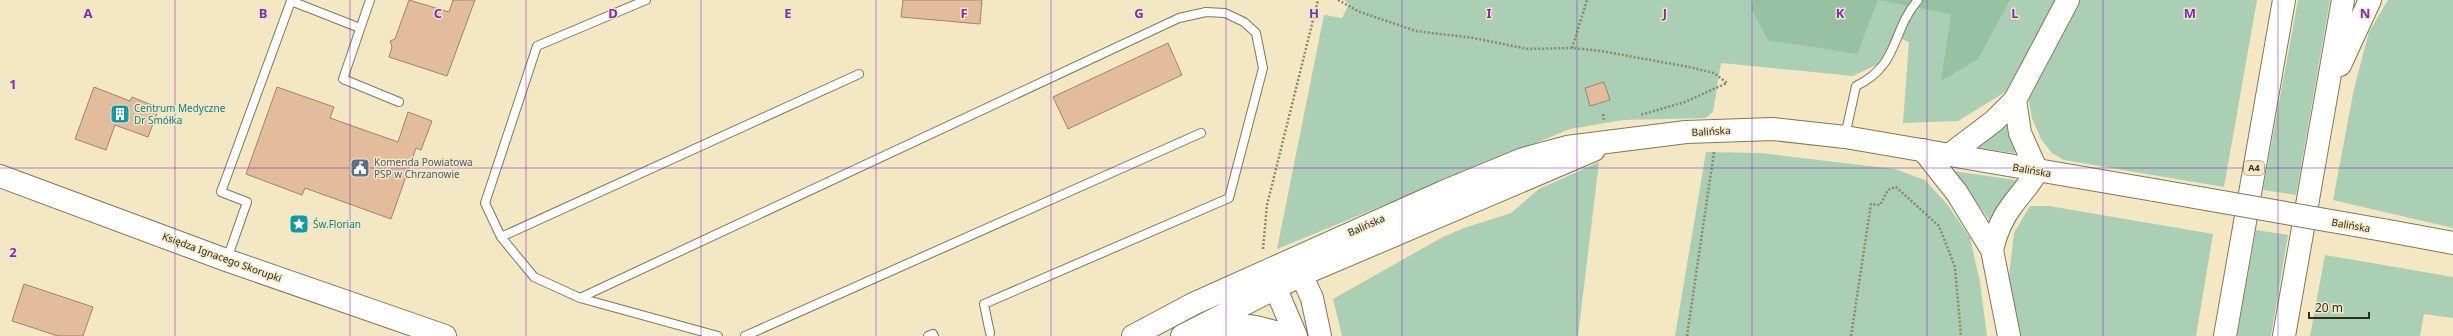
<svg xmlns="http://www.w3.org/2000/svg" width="2453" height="336" font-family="'Noto Sans',sans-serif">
<rect width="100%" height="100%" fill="#f3e7c4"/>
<path fill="#aacfb4" d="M1344,0H2055L2007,91L1958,121L1903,123L1909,42L1894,36L1878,64L1853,76L1721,63L1713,112L1706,118L1623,120L1570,129L1277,249L1324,15L1342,18L1349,4Z
M2080,0H2257L2224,187L2064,160L2052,153L2041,139L2032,118L2028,97Z
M2298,0H2330L2296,195L2263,190Z
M2388,0H2453V228L2333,200L2354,89L2369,32Z
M2007,121L2016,151L2014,153L1979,148L1978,146Z
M1706,152L1760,153L1895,169L1925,180L1947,204L1970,238L1980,282L1987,336H1675Z
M1599,162L1578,336H1342L1333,299L1441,238L1464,228L1511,213L1539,189Z
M1953,171L2022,181L1991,222Z
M2030,206H2049L2213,234L2196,336H2018L2009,277L2014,233Z
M2256,230L2288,235L2271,336H2237Z
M2325,255L2453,277V318L2424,314L2420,336H2310Z"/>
<path fill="#97c1a2" d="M1754,0H2010L1978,59L1941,81L1951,14L1878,0L1857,54L1768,40L1751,8Z"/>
<path fill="#e2bc9b" stroke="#9f846c" d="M409,0L449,12L453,0H475L447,76L389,57L392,47L390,41L395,39Z
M903,0H982L980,24L901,17Z
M1168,43L1182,75L1068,129L1053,97Z
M1604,82L1610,100L1590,106L1585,88Z
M94,87L130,101L132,97L159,108L148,137L115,125L106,150L75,139Z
M277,87L334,107L330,118L398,142L408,112L432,121L421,150L416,148L391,219L305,188L302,195L246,174Z
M24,284L93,307L83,336H58L12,321Z"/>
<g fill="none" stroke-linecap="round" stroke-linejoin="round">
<g stroke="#827757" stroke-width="10">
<path id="lane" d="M370,0L343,79L399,102
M646,0L537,46L485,203L501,237L534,277L580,298L718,336
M1845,136L1856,86C1900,65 1891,31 1918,0
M501,237L859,74
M227,259L247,202L221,192L291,1L360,28
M580,298L1179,18L1206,12L1225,13L1244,22L1256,33L1263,68L1229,198L984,304L990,333
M745,336L1201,133
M928,336L933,334L934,336"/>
</g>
<g stroke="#827757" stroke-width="24">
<path id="secondary" d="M0,176L226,260L445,336
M2383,230L2453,243
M1295,262L1312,298L1320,336
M1270,275L1296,336
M1209,328C1237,321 1260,327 1287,336
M1133,336L1193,304L1443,192L1523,159L1567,147L1686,132L1773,129L1845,137L2154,190
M1182,336L1301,275L1594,150"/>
</g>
<g stroke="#827757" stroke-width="24">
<path id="highway" d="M2340,65L2370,0
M1923,150L1957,193L1992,250L2009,336
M1949,155L1994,121L2015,100L2068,0
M1992,250C1996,232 2002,218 2013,204C2022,192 2030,184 2037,171L2020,133L2015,100
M2225,336L2284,0
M2284,336L2343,0"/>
</g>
<path stroke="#8f866e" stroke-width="2.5" stroke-dasharray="2 2" stroke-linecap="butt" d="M1338,0L1360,12L1416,31L1473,38L1528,49L1572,48L1601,51L1689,67L1714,73L1727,83L1685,102L1640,115
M1572,48L1587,0
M1603,114L1604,121
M1263,249L1267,205L1318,0
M1687,336L1714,152
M1851,336L1871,204L1880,205L1888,190L1896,187L1939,226L1955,267L1961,336"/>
<use href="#lane" stroke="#fff" stroke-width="8"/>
<use href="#secondary" stroke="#fff" stroke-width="22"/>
<use href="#highway" stroke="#fff" stroke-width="22"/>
<g stroke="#827757" stroke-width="24" stroke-linecap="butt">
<path id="secondary-bridge" d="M2154,190L2383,230"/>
</g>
<use href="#secondary-bridge" stroke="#fff" stroke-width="22"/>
</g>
<path fill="none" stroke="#7b2cbf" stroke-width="1" stroke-opacity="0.55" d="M175,0V336M350,0V336M526,0V336M701,0V336M876,0V336M1051,0V336M1226,0V336M1402,0V336M1577,0V336M1752,0V336M1927,0V336M2103,0V336M2278,0V336M0,168H2453"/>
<defs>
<g id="building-square" transform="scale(1)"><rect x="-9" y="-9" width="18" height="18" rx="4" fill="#0f9aa8" stroke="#f3e7c4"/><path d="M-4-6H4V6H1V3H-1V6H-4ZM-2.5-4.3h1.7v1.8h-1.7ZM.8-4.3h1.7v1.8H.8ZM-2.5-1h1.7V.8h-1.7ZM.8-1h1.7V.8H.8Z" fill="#fff"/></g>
<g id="civic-square" transform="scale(1)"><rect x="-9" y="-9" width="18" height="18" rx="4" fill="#5c6f8a" stroke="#f3e7c4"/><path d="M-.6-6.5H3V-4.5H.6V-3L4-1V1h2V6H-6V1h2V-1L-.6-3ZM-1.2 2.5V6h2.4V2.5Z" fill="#fff"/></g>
<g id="sight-square" transform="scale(1)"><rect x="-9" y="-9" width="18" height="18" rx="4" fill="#0f9aa8" stroke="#f3e7c4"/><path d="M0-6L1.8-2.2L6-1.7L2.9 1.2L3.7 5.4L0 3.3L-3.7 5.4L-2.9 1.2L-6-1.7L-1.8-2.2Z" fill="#fff"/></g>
</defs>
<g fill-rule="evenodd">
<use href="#building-square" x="120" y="114"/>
<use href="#civic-square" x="360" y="168"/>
<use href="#sight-square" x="299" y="224"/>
</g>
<g text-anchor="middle" stroke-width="3" stroke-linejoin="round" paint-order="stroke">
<rect fill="#f3e7c4" stroke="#6c6550" stroke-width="1" x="2244" y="161" width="20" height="14" rx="3"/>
<g font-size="9" font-weight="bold" fill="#322d1f">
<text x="2254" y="171">A4</text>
</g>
<g font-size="10" fill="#0d838f" stroke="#f3e7c4" text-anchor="start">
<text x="134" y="112">Centrum Medyczne<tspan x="134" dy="12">Dr Smółka</tspan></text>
<text x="313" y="228">Św.Florian</text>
</g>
<g font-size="10" fill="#322d1f" stroke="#f3e7c4">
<text transform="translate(1711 131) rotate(-3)" y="4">Balińska</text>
<text transform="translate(2032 170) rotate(10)" y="4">Balińska</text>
<text transform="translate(1366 225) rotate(-24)" y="4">Balińska</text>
<text transform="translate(2351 225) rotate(10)" y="4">Balińska</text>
<text transform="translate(222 257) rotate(20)" y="4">Księdza Ignacego Skorupki</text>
</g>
<g font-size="10" fill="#4e5e75" stroke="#f3e7c4" text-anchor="start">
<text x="374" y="166">Komenda Powiatowa<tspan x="374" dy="12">PSP w Chrzanowie</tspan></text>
</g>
</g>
<g font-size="13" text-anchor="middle" font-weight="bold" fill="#7b2cbf" stroke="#f3e7c4" stroke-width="3" stroke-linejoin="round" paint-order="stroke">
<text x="88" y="18">A</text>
<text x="263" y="18">B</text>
<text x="438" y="18">C</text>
<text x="613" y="18">D</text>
<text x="788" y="18">E</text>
<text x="964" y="18">F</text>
<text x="1139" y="18">G</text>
<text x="1314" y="18">H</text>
<text x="1489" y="18">I</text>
<text x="1665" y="18">J</text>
<text x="1840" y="18">K</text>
<text x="2015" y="18">L</text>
<text x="2190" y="18">M</text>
<text x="2365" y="18">N</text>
<text x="13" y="89">1</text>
<text x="13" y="257">2</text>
</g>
<path d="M2309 312v6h60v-6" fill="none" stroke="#322d1f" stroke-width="2"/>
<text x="2315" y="312" font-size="12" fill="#322d1f" stroke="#f3e7c4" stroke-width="3" paint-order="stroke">20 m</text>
</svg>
